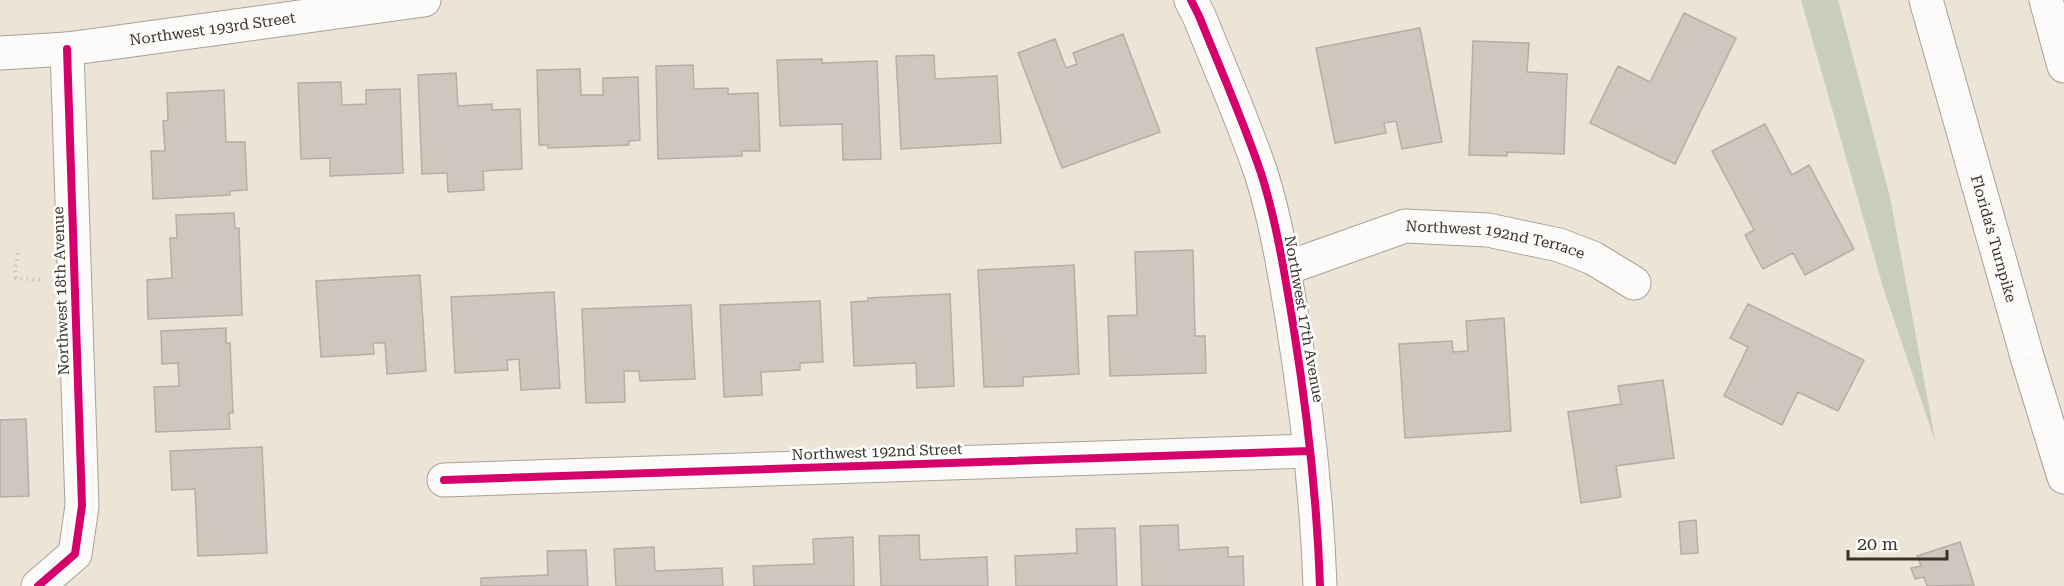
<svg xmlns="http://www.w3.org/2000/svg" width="2064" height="586" font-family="'Roboto Serif',serif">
<rect width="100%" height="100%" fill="#ece4d7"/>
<path fill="#c8ceb9" d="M1801,0H1838L1890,197L1936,444L1883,287Z"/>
<path fill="#d1c6be" stroke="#b6ada6" stroke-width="1.5" d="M1684,13L1736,38L1675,164L1590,123L1618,66L1650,82Z
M1420,28L1442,142L1402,149L1396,121L1384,123L1386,133L1335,143L1316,48Z
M1123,34L1160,132L1062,168L1018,53L1055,39L1066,68L1077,64L1073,53Z
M1473,41L1529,43L1527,72L1567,74L1564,154L1507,152V156L1469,155Z
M934,55L935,79L997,76L1001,143L901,149L896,56Z
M822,59V63L877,61L881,159L843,160L842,124L780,126L777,60Z
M693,65L694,89L728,88V94L758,93L760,151H742V156L658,159L656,66Z
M580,69L581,95H603V78L638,77L640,140L629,141V145L548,148V145H539L537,70Z
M456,73L458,106L492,104V110L520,109L522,169L483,171L484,190L448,192L447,173L422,174L418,75Z
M341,82L342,105L366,104V90L400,89L403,173L330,176V158L301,159L298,83Z
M224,90L226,142H245L247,190L230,191V195L153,199L151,151H165L163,121L168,120L167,93Z
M1765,124L1792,175L1809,165L1854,249L1805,275L1793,253L1763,269L1745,235L1754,230L1712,151Z
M234,213L235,228H239L242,315L148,319L147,280L172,278L170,238H177L176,215Z
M1193,250L1195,336H1205L1206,373L1110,376L1108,316L1137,315L1135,252Z
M1074,265L1079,374L1023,377V386L984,387L978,270Z
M420,275L426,371L387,374L385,343H373L374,354L321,357L316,281Z
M554,292L560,388L521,390L519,359L507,360L508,370L455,373L451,297Z
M950,294L954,386L917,388L916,363L854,366L851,302L868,301V298Z
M820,301L823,362L800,363V370L761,372L762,395L724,397L720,305Z
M1748,304L1864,360L1838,411L1798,392L1782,425L1724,396L1748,347L1730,338Z
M691,305L695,379L640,381L639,371H624L625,402L586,403L582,309Z
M1504,318L1511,431L1405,438L1399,344L1452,341L1453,352L1468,351L1466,321Z
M226,328V343H230L233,413H229L230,429L156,432L154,387L179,386L178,363L162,364L161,331Z
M1663,380L1674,458L1616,466L1621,497L1581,503L1568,412L1621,404L1618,386Z
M26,419L29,496L0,497V420Z
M262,447L267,553L198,556L195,489L172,490L170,451Z
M1696,520L1698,553L1681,554L1679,522Z
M1178,525L1179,550L1228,547V557L1243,556L1244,586H1142L1140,526Z
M1115,528L1117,586H1016L1015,556L1077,553L1076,529Z
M919,535L920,560L987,557L988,586H881L879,536Z
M853,537L854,586H754L753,566L814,564L813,539Z
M1960,542L1974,585L1927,586L1924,577L1915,579L1911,568L1921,566L1917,556Z
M654,547L655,571L722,568L723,586H616L614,549Z
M586,550L588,586H481V578L548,575L547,551Z"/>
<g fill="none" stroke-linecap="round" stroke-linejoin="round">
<g stroke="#a8a298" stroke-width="35">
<g id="minor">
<path d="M1191,0L1199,16C1220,68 1243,120 1261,173C1276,220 1285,275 1293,324C1307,411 1317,498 1320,586"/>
<path id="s1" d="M0,53L67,49L424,0"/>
<path id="s2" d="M1284,269L1405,226L1488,230L1559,245L1593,258L1634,283"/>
<path d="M444,480L1310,451"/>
<path d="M38,586L75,554L82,506L67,49"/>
</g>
</g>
<g stroke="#a8a298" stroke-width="35">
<g id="highway">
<path id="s3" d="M1926,0L2028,360L2064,477"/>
<path d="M2046,0L2064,66"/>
</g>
</g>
<path stroke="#c8c6c1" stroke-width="4" stroke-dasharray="1.5 4.5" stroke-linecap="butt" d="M18,253L15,271L16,278L40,280"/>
<use href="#minor" stroke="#fcfbf9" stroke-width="33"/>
<use href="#highway" stroke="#fcfbf9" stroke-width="33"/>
<g stroke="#fff" stroke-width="11">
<path id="cycleway" d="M1191,0L1199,16C1220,68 1243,120 1261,173C1276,220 1285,275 1293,324C1307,411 1317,498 1320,586
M444,480L1310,451
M38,586L75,554L82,506L67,49"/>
</g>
<use href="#cycleway" stroke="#d6006c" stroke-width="8"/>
</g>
<g text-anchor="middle" stroke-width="5" stroke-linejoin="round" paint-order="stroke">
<g font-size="15" fill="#383229" stroke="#fff">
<text dy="5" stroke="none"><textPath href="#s1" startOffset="214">Northwest 193rd Street</textPath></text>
<text dy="5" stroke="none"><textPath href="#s3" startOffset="248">Florida's Turnpike</textPath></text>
<text dy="5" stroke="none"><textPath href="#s2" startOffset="220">Northwest 192nd Terrace</textPath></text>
<text transform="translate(61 291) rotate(-92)" y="5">Northwest 18th Avenue</text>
<text transform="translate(1304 319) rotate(80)" y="5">Northwest 17th Avenue</text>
<text transform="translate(877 452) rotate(-2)" y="5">Northwest 192nd Street</text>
</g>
</g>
<path d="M1848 550v9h99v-9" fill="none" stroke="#383229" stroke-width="3"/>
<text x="1857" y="550" font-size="18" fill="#383229" stroke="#ffffff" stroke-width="4.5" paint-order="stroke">20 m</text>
</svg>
